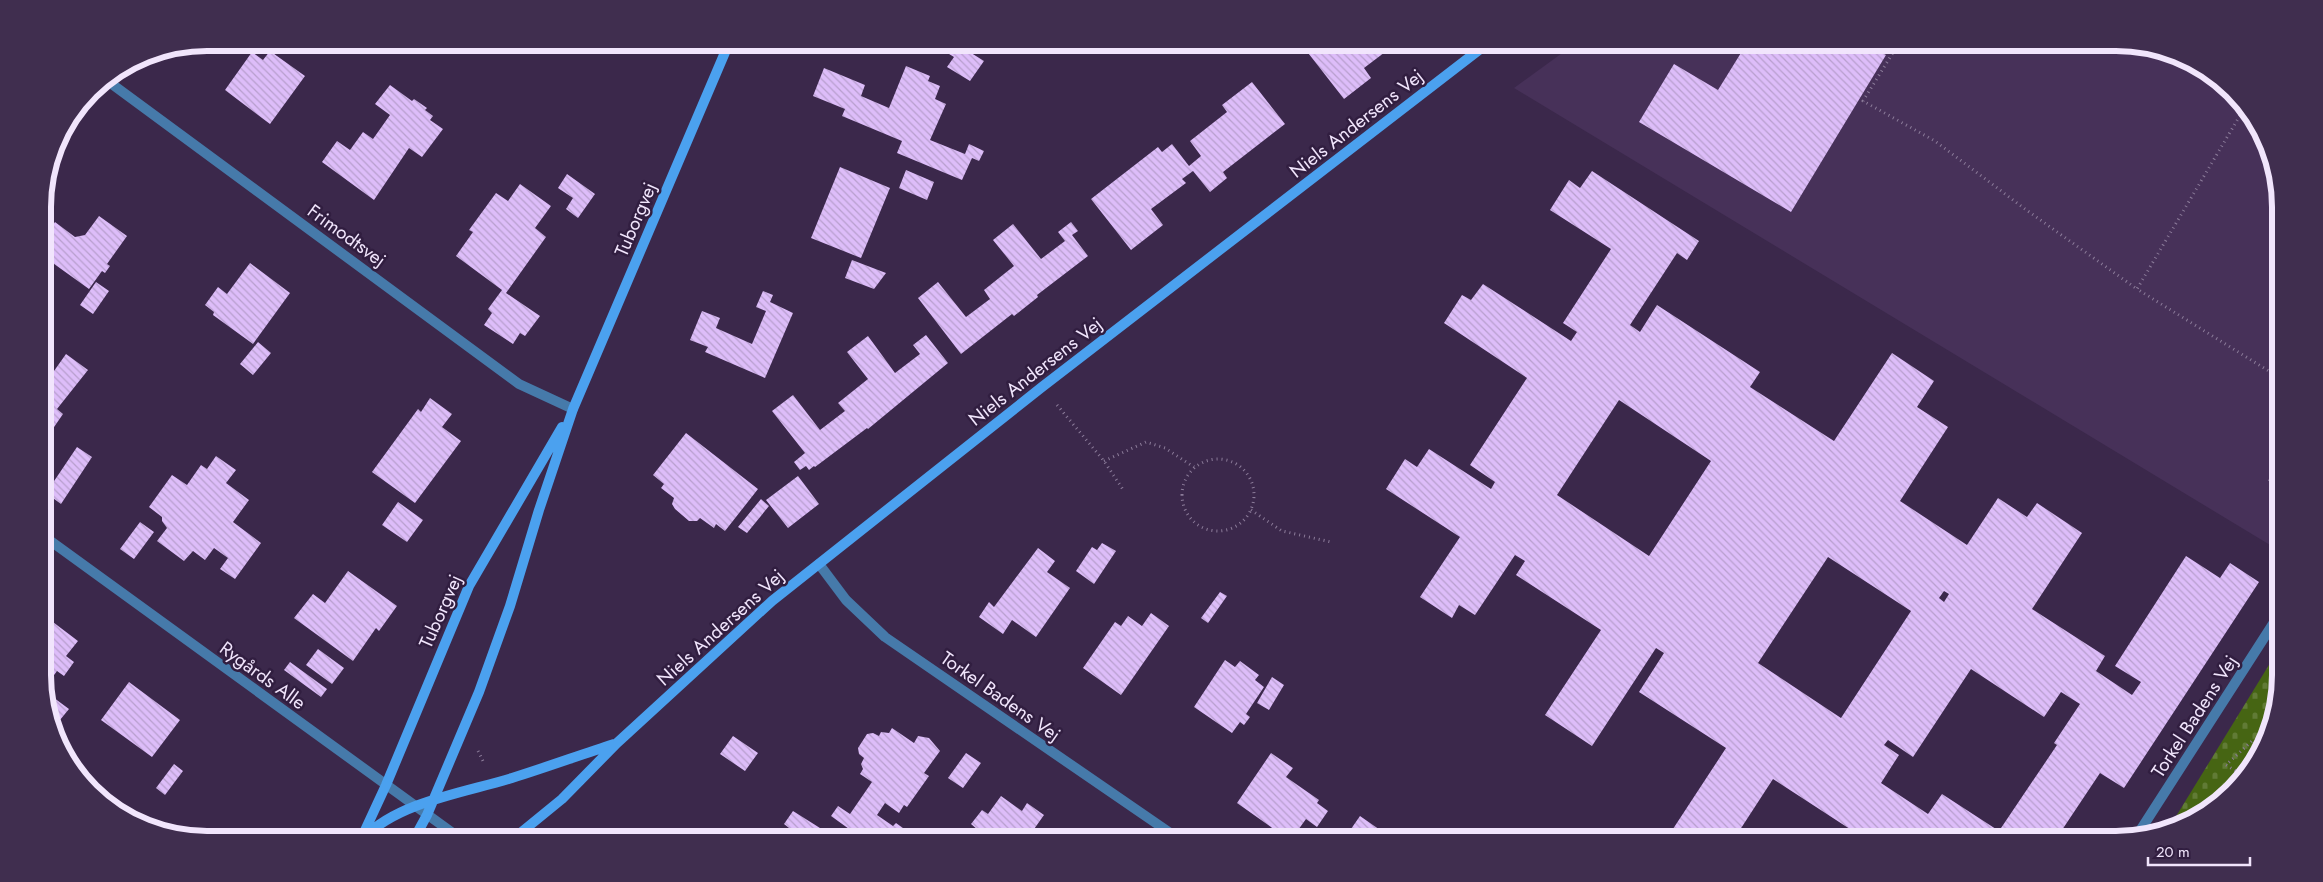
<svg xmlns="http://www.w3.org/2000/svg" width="2323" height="882" font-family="Jost,sans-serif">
<defs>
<pattern id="cemetery-stones" width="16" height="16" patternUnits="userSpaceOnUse" patternTransform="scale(1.25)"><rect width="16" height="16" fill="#466513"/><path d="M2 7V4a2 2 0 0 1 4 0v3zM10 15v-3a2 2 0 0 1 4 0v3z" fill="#617b36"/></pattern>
<pattern id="building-back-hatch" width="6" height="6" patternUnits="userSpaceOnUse" patternTransform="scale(1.25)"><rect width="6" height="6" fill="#ddbdf9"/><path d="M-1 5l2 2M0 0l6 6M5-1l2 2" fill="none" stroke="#b89fce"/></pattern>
</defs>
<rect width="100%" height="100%" fill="#3b284b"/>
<path fill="#473159" d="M1576,43H2116L2169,51L2240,99L2268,144L2279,185L2280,551L1514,88Z"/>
<path fill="url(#cemetery-stones)" d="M2280,647C2280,673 2279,701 2272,727C2259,772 2211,817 2167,831Z"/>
<path fill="url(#building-back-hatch)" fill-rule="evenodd" d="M931,43H974L968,51L984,61L970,81L947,67L954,57Z
M1314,43H1397L1364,68L1371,78L1344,99L1305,49Z
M1734,43H1865L1886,55L1791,212L1639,122L1674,64L1718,90L1744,48Z
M270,51L305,76L270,124L225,90L252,52L263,60Z
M906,66L930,76L928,81L940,86L935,99L946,104L930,140L965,154L969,144L984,151L979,161L972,158L962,180L897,153L902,141L842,116L845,109L813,96L824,68L865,85L861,96L889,108Z
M1252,82L1285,124L1223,172L1227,178L1210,192L1193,171L1182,179L1186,183L1151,209L1163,225L1131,250L1091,199L1158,147L1162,152L1172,144L1189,166L1201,156L1190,141L1227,112L1222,105Z
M390,85L412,101L414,99L427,108L425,110L433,116L430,120L443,129L422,157L409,148L374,200L322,162L337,141L350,150L363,132L373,139L390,115L375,104Z
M840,167L890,188L861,258L811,238Z
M906,170L934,182L927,200L899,188Z
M1592,171L1699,241L1687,260L1677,253L1630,325L1640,332L1657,305L1760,372L1750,387L1834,441L1892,353L1934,381L1917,407L1948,427L1900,501L1967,545L1998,498L2027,517L2037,503L2082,533L2032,609L2105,656L2096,671L2132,695L2141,682L2115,666L2186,556L2220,578L2230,563L2259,582L2124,788L2100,773L2056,839H1851L1856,833L1773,779L1734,839H1675L1669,835L1726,748L1639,692L1664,653L1656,648L1592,746L1545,715L1601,630L1516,575L1525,561L1515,555L1475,615L1459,605L1452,618L1420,597L1460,537L1386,489L1405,459L1417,467L1429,449L1491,489L1495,482L1470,465L1527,378L1444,323L1462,295L1471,300L1483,284L1571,341L1577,332L1563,323L1611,249L1550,210L1569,180L1580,188ZM1619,400L1711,461L1649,556L1557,495ZM1828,557L1911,611L1841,718L1758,663ZM1944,591L1949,594L1944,602L1939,598ZM1971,669L2044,717L2061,692L2080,704L2054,743L2057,745L1999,831L1942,794L1928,814L1881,783L1899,755L1884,745L1888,740L1913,757Z
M567,174L595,194L578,218L566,209L573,198L558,188Z
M520,184L551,206L535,228L546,237L506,293L540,316L525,336L520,333L513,344L484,325L492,313L488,309L502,290L456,256L473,232L469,230L496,193L508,201Z
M99,216L127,236L107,264L110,266L105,273L102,271L89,289L43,256V239L55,222L75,237L85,235Z
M1071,222L1078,231L1072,235L1088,256L1037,295L1038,297L1014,316L1012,314L961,354L918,298L938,282L966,317L990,299L984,290L1014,266L993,240L1013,224L1041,259L1065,241L1058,232Z
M852,260L886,273L874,289L845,278Z
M250,263L290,293L253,344L213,315L214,312L205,305L218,287L227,294Z
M96,282L109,291L93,314L80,305Z
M763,291L773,295L770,302L793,313L765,378L705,352L708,347L690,340L702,311L720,318L716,328L752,344L766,311L756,307Z
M926,335L948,363L868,429L867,428L815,467L814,466L809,470L806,466L800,470L794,462L805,453L772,411L793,395L820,430L845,411L838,403L868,379L847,352L868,336L895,373L920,354L913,345Z
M258,342L271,353L253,375L240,364Z
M66,354L88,370L57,409L63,414L52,430L45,425L44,427V374L49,378Z
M44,356L51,361L44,370Z
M430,398L452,414L442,427L461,441L415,503L372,472L418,409L421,412Z
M686,433L758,489L725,531L716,524L714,528L700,518L697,521H689L675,509L672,504L674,498L661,488L664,484L653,475Z
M77,447L92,457L61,504L46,493Z
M216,456L236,470L226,483L249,500L233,522L261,543L235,579L220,569L228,558L214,548L205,560L193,551L184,561L157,541L167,528L162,521V517L149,507L172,475L187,485L201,465L207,469Z
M798,476L819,504L788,528L766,500Z
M761,499L769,506L747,533L738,527Z
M398,502L423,520L407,542L382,525Z
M140,522L154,532L134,559L120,549Z
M1102,543L1116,551L1094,584L1076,571L1092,547L1097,550Z
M1038,548L1055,561L1047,572L1070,588L1036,637L1012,620L1003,634L979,617L989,602L994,607Z
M348,571L397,606L379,631L376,628L353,661L294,618L313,594L325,603Z
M1220,592L1227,596L1208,623L1201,618Z
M1151,613L1169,626L1121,695L1083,668L1115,622L1121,626L1128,616L1142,626Z
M45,616L78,641L66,656L74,662L64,676L57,671L46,686Z
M318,649L344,668L332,684L306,665Z
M2280,649V666L2273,661Z
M1225,660L1235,667L1240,661L1259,675L1255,680L1264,687L1246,714L1250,717L1244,725L1240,722L1232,733L1194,707Z
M290,662L327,689L321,697L284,670Z
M1272,677L1284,685L1269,710L1257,703Z
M129,682L180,720L152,757L101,720Z
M46,692L69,709L55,726L46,707Z
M892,728L914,743L918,736L929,738L940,751L924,773L929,776L907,807L904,805L899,813L885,803L877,815L893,826L896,823L910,833L905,839H863L831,816L838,806L850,814L872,782L860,774L863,769L861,764L864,758L859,754L858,748L867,734L873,733L879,736L881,732L889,733Z
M733,736L758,753L745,771L720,754Z
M966,753L981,763L963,788L948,778Z
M1271,753L1293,768L1286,777L1319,800L1317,803L1328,811L1317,827L1306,819L1293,837L1296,839H1268L1275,830L1237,803Z
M174,764L183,771L165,795L156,788Z
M1001,796L1022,811L1027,803L1044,815L1027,839H976L972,837L978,830L971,824L982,810L988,814Z
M793,811L820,828L811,839H803L784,824Z
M1360,816L1393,839H1344Z
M718,829L732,839H710Z"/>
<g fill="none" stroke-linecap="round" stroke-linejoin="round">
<path stroke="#8c7c9a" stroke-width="3" stroke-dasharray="1 4" stroke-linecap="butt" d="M1879,43L1894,51L1863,101L1935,141L2025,209L2137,289
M2245,107L2137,289L2280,378
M1057,405L1104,461L1124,491
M2280,457L2269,479L2280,499
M1182 495a36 36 0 1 1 72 0a36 36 0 1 1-72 0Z
M1104,461L1146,442L1165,448L1194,467
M1251,510L1282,531L1331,542
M478,751L484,763
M2244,776L2226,765L2252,741L2262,747"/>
<path stroke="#467aaa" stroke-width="10" d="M105,79L519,384L573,409
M45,537L461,839
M819,564L846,600L885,637L1179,839
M2136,837L2280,613"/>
<path stroke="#4ba1ef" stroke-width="10" d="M365,837C398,802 467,792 512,778C547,767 580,755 614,744
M361,839L386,785L469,586L562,427
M414,839L427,815L479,692L510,606L539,510L573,409L729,43
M513,839L562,799L617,743L772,601L1042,387L1488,43"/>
</g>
<g text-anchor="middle" stroke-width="5" stroke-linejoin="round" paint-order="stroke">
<g font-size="19" fill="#f1e5fc" stroke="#311e40">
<text transform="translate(1356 123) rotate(-38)" y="7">Niels Andersens Vej</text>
<text transform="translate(635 219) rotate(-67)" y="7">Tuborgvej</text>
<text transform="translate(347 235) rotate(36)" y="7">Frimodtsvej</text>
<text transform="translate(1035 371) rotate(-38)" y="7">Niels Andersens Vej</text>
<text transform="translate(440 611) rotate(-66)" y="7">Tuborgvej</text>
<text transform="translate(720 627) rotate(-42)" y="7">Niels Andersens Vej</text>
<text transform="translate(263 675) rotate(36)" y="7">Rygårds Alle</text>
<text transform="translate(1001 696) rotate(35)" y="7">Torkel Badens Vej</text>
<text transform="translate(2194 716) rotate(-57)" y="7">Torkel Badens Vej</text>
</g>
</g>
<path d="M0 0H2323V882H0ZM207 51H2116A156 156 0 0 1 2272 207V675A156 156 0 0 1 2116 831H207A156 156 0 0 1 51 675V207A156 156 0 0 1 207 51Z" fill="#402e4f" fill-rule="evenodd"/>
<path fill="none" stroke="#f1e5fc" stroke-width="6" d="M207 51H2116A156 156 0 0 1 2272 207V675A156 156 0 0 1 2116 831H207A156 156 0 0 1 51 675V207A156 156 0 0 1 207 51Z"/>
<path d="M2148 857v8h102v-8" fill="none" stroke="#f1e5fc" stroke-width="2.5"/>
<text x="2156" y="857" font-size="15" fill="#f1e5fc" stroke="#311e40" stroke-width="4" paint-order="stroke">20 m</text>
</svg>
